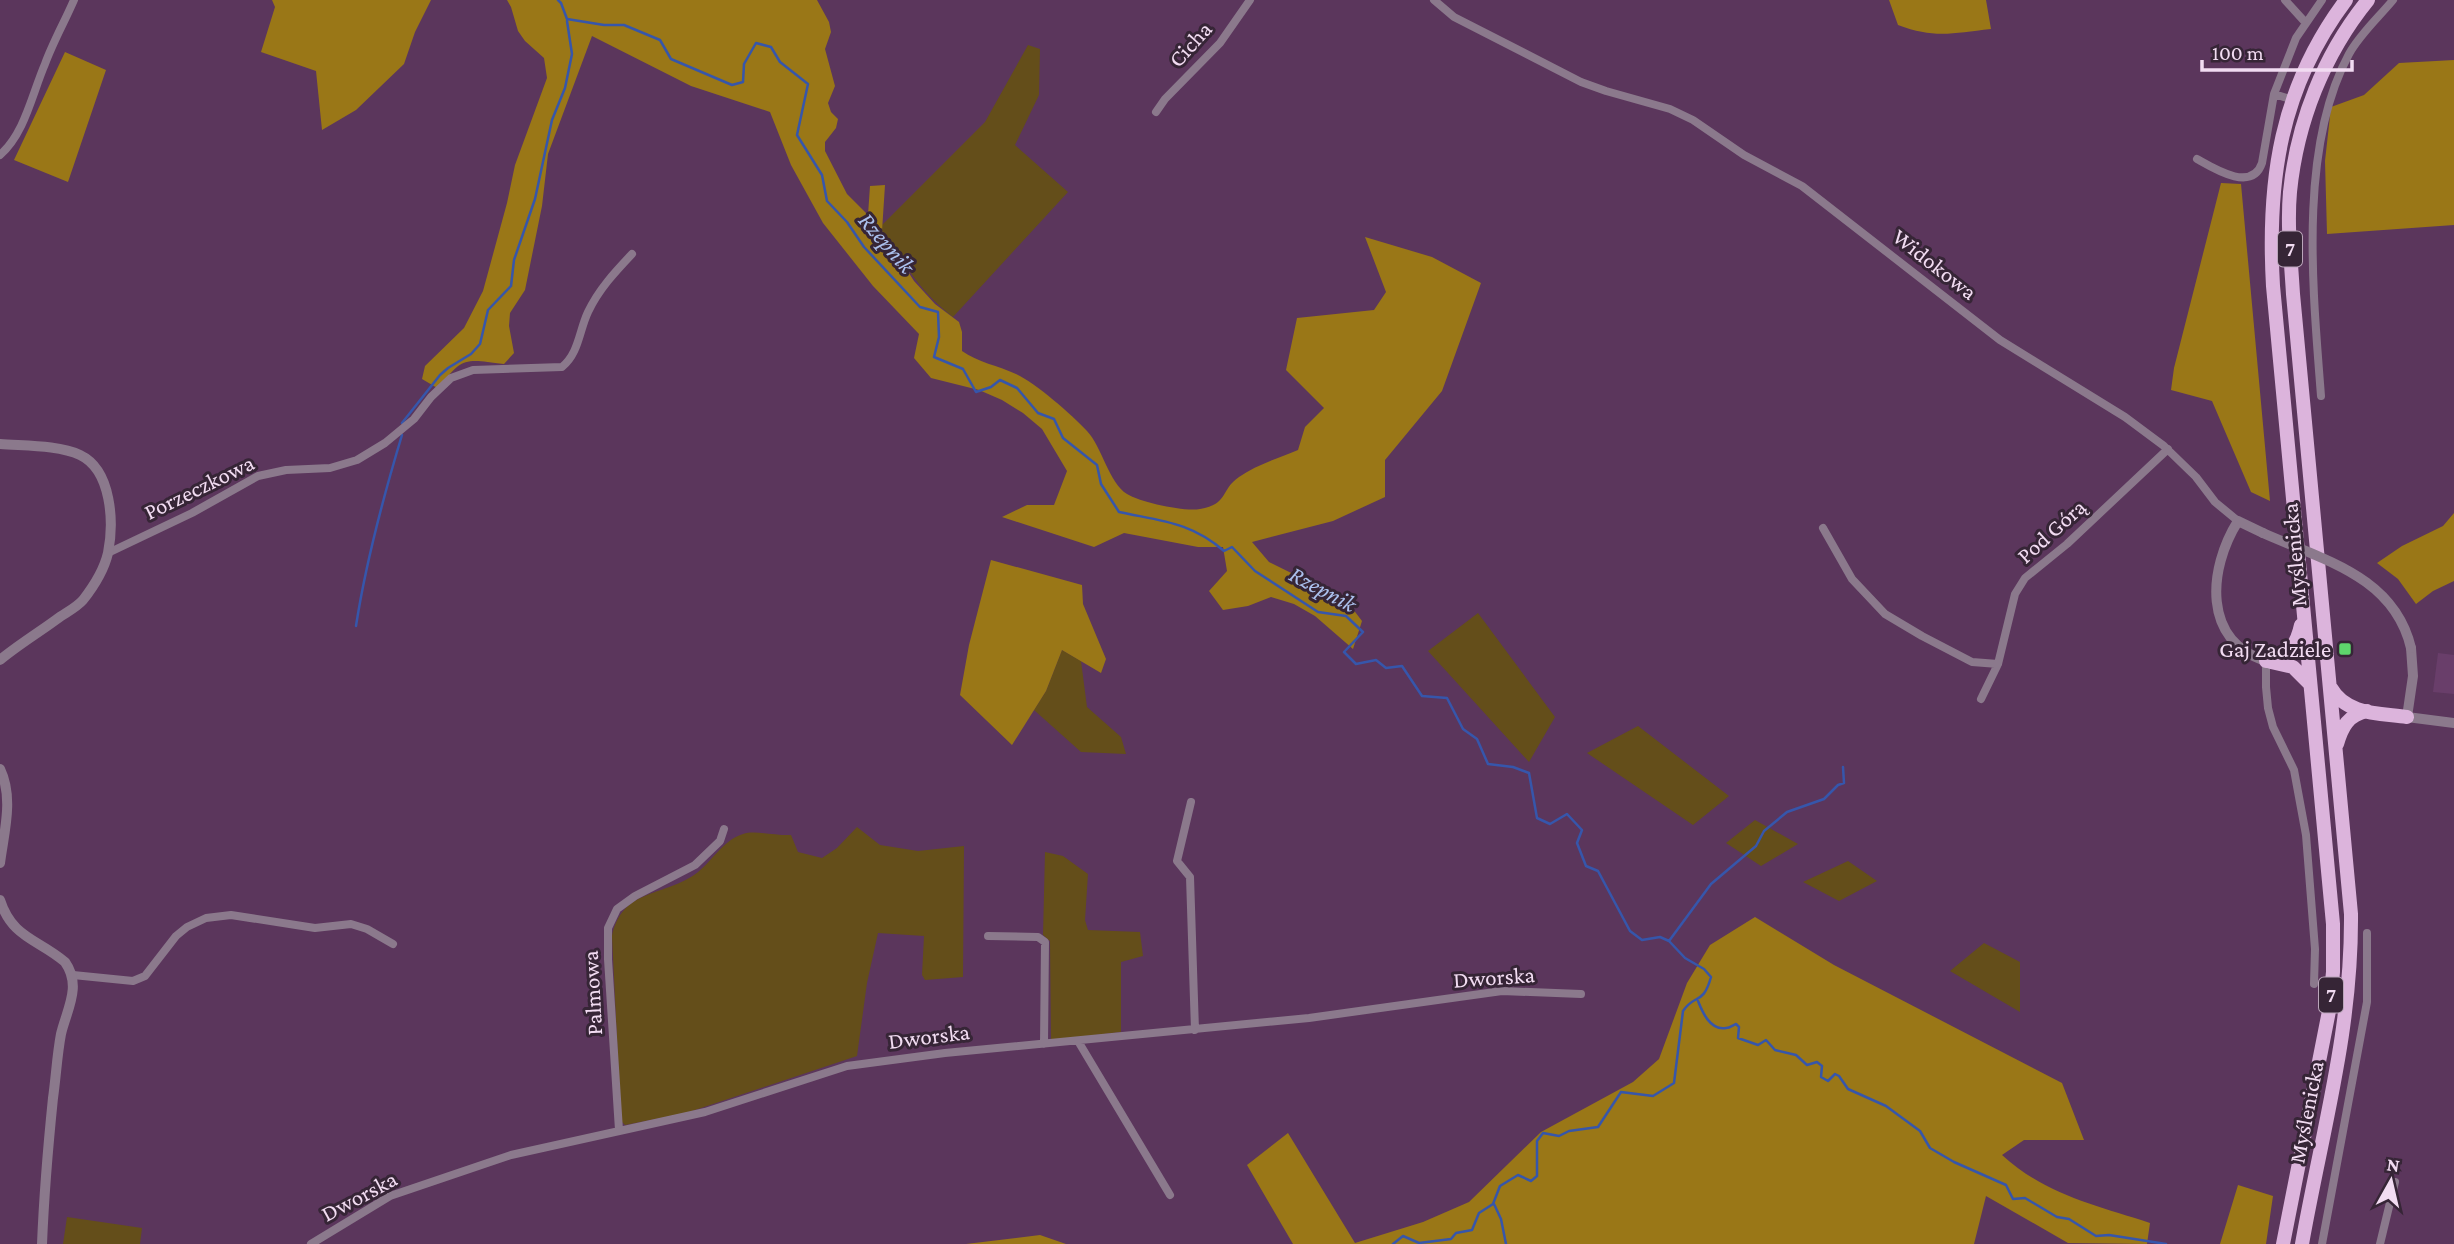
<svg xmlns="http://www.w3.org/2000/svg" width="2454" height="1244" font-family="'Crimson Pro',serif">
<rect width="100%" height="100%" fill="#5b365c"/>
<path fill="#693e6a" d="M2438,653L2454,655V694L2433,692Z"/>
<path fill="#644e1a" d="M1028,45L1040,49L1039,95L1015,145L1068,192L953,317C919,291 906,265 882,231V225L985,122Z
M1478,613L1555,717L1529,762L1428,651Z
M1062,650L1081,661L1087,707L1121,737L1126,754L1081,752L1034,710L1046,691Z
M1638,726L1729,796L1693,825L1587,753Z
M1755,820L1798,844L1761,866L1726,843Z
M857,827L880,845L918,851L964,846L963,977L925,980L922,975L924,936L878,933L867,983L857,1056L686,1113L625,1125L621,1121L612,936C622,889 661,897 694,875C712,863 721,841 743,834C755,830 777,836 791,835L798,852L822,858L837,848Z
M1045,852L1063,856L1088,874L1085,920L1088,930L1140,932L1143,956L1121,962V1032L1051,1040L1050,941L1043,935Z
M1848,861L1877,881L1839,901L1803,882Z
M1984,943L2020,962V1012L1950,971Z
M67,1217L142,1228L140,1244H63Z"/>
<path fill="#9a7717" d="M272,0H431L415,32L404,64L356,110L322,130L316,71L261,52L275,7Z
M507,0H817L829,22L831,32L825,49L835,86L828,103L831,112L838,119L836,128L825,142V151L847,194L868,215L870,186L885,185L882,231L914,281L935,304L959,322L962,332V351C977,362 999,366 1016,374C1036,383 1072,415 1087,431C1102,447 1109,483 1127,494C1140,502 1184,512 1200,509C1229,504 1220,490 1239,477C1256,465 1279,458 1298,450L1305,427L1324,408L1286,370L1297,318L1374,310L1386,292L1365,237L1432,257L1481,283L1442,391L1385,460V497L1333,521L1252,542L1269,562L1346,600L1362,621L1353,649L1315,616L1294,604L1271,597L1248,606L1223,610L1209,591L1227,571L1223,547H1198L1124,533L1094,547L1002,517L1027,505H1054L1067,471L1042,429L1023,413L1002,400L979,390L931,378L914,358L919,334L873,286L823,223L791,165L770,112L691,86L592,36L548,154L542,206L525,290L510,313L509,326L514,353L504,364C466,359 461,356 439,389L422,379L425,366L464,328L483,291L507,203L515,165L547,78L544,58L525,41L518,31L511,7Z
M1889,0H1986L1991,29C1953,33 1935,39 1898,25Z
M65,52L106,70L68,182L14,160Z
M2454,60V225L2327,234L2325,161L2331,107L2364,95L2399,63Z
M2221,183L2241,184L2270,501L2251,492L2212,401L2171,390L2174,368Z
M2454,513V581L2433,591L2416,604L2398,579L2377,563L2402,546L2443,526Z
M991,560L1082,585L1083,604L1106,659L1101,673L1062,650L1046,691L1012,745L960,695L969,645Z
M1755,917L1834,965L2062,1083L2084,1140H2024L2002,1155C2046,1195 2095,1205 2150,1223L2147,1244L2068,1243L1986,1196L1974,1244H1293L1247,1165L1288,1133L1355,1243L1423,1222L1469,1202L1541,1132L1633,1082L1659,1059L1687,983L1710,945Z
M2238,1185L2273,1196L2266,1244H2220Z
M1040,1235L1066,1244H966Z"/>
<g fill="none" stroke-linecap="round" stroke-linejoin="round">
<path stroke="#3656ab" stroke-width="2.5" d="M558,0L561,3L567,19L604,25H624L660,40L671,59L732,85L743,82L744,64L756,43L771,47L780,62L808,84L797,135L822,175L827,201L847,222L864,247L920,307L938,312L939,337L934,357L963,369L976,392L991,387L1000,380L1017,388L1038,413L1054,419L1063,438L1097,465L1101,484L1119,512C1161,521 1191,522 1224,551L1232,547L1255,571L1318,612L1346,616L1363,632L1344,652L1356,664L1376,660L1386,668L1402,666L1422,696L1447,698L1463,729L1477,739L1488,764L1513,767L1529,773L1537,818L1550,824L1567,814L1582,830L1577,843L1586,866L1598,871L1630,931L1642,940L1660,937L1669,941L1685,958L1704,969L1711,977C1703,1006 1695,993 1683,1011L1674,1083L1653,1096L1621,1092L1598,1127L1569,1131L1559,1136L1543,1133L1537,1141V1176L1531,1181L1518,1175L1500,1186L1493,1204L1479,1213L1472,1230L1456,1233L1451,1239L1419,1243L1403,1236L1393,1244
M402,423L440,375L448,368L471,354L480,344L488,310L511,286L514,260L535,199L552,120L565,88L572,54L567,21
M356,626C366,561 383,498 402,435
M1669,941L1711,884L1756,846L1764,831L1787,812L1824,799L1838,785L1844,783L1843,767
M1698,1001C1702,1011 1710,1031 1726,1028C1730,1028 1733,1025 1736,1024L1739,1027L1738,1038L1758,1045L1766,1040L1775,1050L1796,1055L1807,1065L1817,1062L1822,1066L1821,1077L1828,1081L1835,1074L1839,1076L1848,1089L1886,1106L1920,1131L1930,1148L1954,1162L2006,1185L2013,1199L2025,1198L2057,1217L2069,1219L2096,1236L2109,1235L2166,1244
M1494,1204L1501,1219L1506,1244"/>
<path stroke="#8b798c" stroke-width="8" d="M1434,0L1454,17L1581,82L1606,91L1670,109L1693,120L1744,155L1802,186L2000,340L2125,417L2164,446L2196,477L2215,502L2238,521
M2285,0L2305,22
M2293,100L2274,94L2296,38L2322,0
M1156,112L1165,99L1220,43L1250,0
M0,155C25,133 32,94 45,64C53,42 65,21 74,0
M2197,159C2213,168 2252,193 2262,163L2274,94
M2321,396C2313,291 2298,148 2349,54C2360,34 2379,17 2393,0
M1823,528L1852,579L1885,614L1922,636L1972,662L1998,664
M108,553L192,513L258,476L286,470L330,468L357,460L385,443L414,419L431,397L451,378L473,370L562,367C579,353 579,331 588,312C599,289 615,272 632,254
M2266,661V687L2268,708L2273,727L2294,770L2306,835L2315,949L2314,984
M1981,699L1998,664L2015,594L2025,578L2067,544L2168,449
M1191,802L1177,861L1190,877L1195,1030
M988,936L1038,937L1045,942L1044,1044
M73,975L133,981L145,976L176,936L187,927L206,918L231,915L315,928L351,924L367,929L393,944
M1078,1041L1170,1195
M619,1130L608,959V928L617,909L635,896L695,865L720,841L724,829
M311,1244L390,1196L511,1155L705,1112L847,1066L945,1053L1309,1018L1502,991L1581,994
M2322,1244L2367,1002V933
M2380,1244L2395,1182"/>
<path stroke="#8b798c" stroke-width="10" d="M0,444C23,446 59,445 80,455C112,470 114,523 108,553C104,570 94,586 83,600C76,608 65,613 57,619C38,633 18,645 0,660
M2263,533L2238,521C2208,569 2202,641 2266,661
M2411,648L2413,676L2407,717L2454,723
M0,769C14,798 4,832 0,863
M0,900C12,938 38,939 65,962C82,986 67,1009 61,1034C57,1055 56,1077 53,1098C48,1147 44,1195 42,1244"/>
<path stroke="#dcb4dc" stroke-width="14" d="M2266,661C2287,660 2297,644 2301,625
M2271,662L2293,667L2310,684
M2331,688C2346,715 2380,713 2407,717
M2337,744C2342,727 2348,715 2367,711
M2283,1244L2329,1011L2333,972V924L2273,286C2267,180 2280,88 2346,0
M2302,1244C2322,1131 2352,1031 2351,914L2293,294C2291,260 2287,226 2290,192C2297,122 2324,54 2368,0"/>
<path stroke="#8b798c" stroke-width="10" d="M2263,533C2323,560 2394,576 2411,648"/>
</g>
<rect fill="#5ed56c" stroke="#362536" stroke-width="2.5" x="2338" y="642" width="14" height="14" rx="3.5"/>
<g text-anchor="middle" stroke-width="6" stroke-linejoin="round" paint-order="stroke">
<g fill="#362536" stroke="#baa5ba" stroke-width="2">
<rect x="2278" y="231.5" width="24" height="35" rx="5"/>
<rect x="2319" y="977.5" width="24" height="35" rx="5"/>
</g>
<g font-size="21" font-weight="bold" fill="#f2dcf2">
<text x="2290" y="256">7</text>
<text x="2331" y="1002">7</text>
</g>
<g font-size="23" fill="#f2dcf2" stroke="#362536">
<text transform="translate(1190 44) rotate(-48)" y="8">Cicha</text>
<text transform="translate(1935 264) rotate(38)" y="8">Widokowa</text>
<text transform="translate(199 487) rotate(-26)" y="8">Porzeczkowa</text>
<text transform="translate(2051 531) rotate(-42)" y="8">Pod Górą</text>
<text transform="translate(2294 555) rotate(-95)" y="8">Myślenicka</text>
<text transform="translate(1494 977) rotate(-4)" y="8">Dworska</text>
<text transform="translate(592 993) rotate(-93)" y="8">Palmowa</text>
<text transform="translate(929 1036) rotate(-7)" y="8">Dworska</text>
<text transform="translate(2306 1112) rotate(-79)" y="8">Myślenicka</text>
<text transform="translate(359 1196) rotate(-28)" y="8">Dworska</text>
</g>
<g font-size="23" fill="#f2dcf2" stroke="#362536" text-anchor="end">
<text x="2331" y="657">Gaj Zadziele</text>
</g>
<g font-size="24" font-style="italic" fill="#abc0ed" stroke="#362536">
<text transform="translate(887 243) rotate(49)" y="8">Rzepnik</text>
<text transform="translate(1323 589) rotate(28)" y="8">Rzepnik</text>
</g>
</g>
<g transform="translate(2391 1181) rotate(8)" stroke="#362536" stroke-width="5" paint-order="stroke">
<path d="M0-5L12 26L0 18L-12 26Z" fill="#f2dcf2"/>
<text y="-10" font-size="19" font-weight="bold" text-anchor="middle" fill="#f2dcf2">N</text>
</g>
<path d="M2202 60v10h150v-10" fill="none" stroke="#f2dcf2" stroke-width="3.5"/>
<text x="2212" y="60" font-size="21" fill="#f2dcf2" stroke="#362536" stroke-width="5" paint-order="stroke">100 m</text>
</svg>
